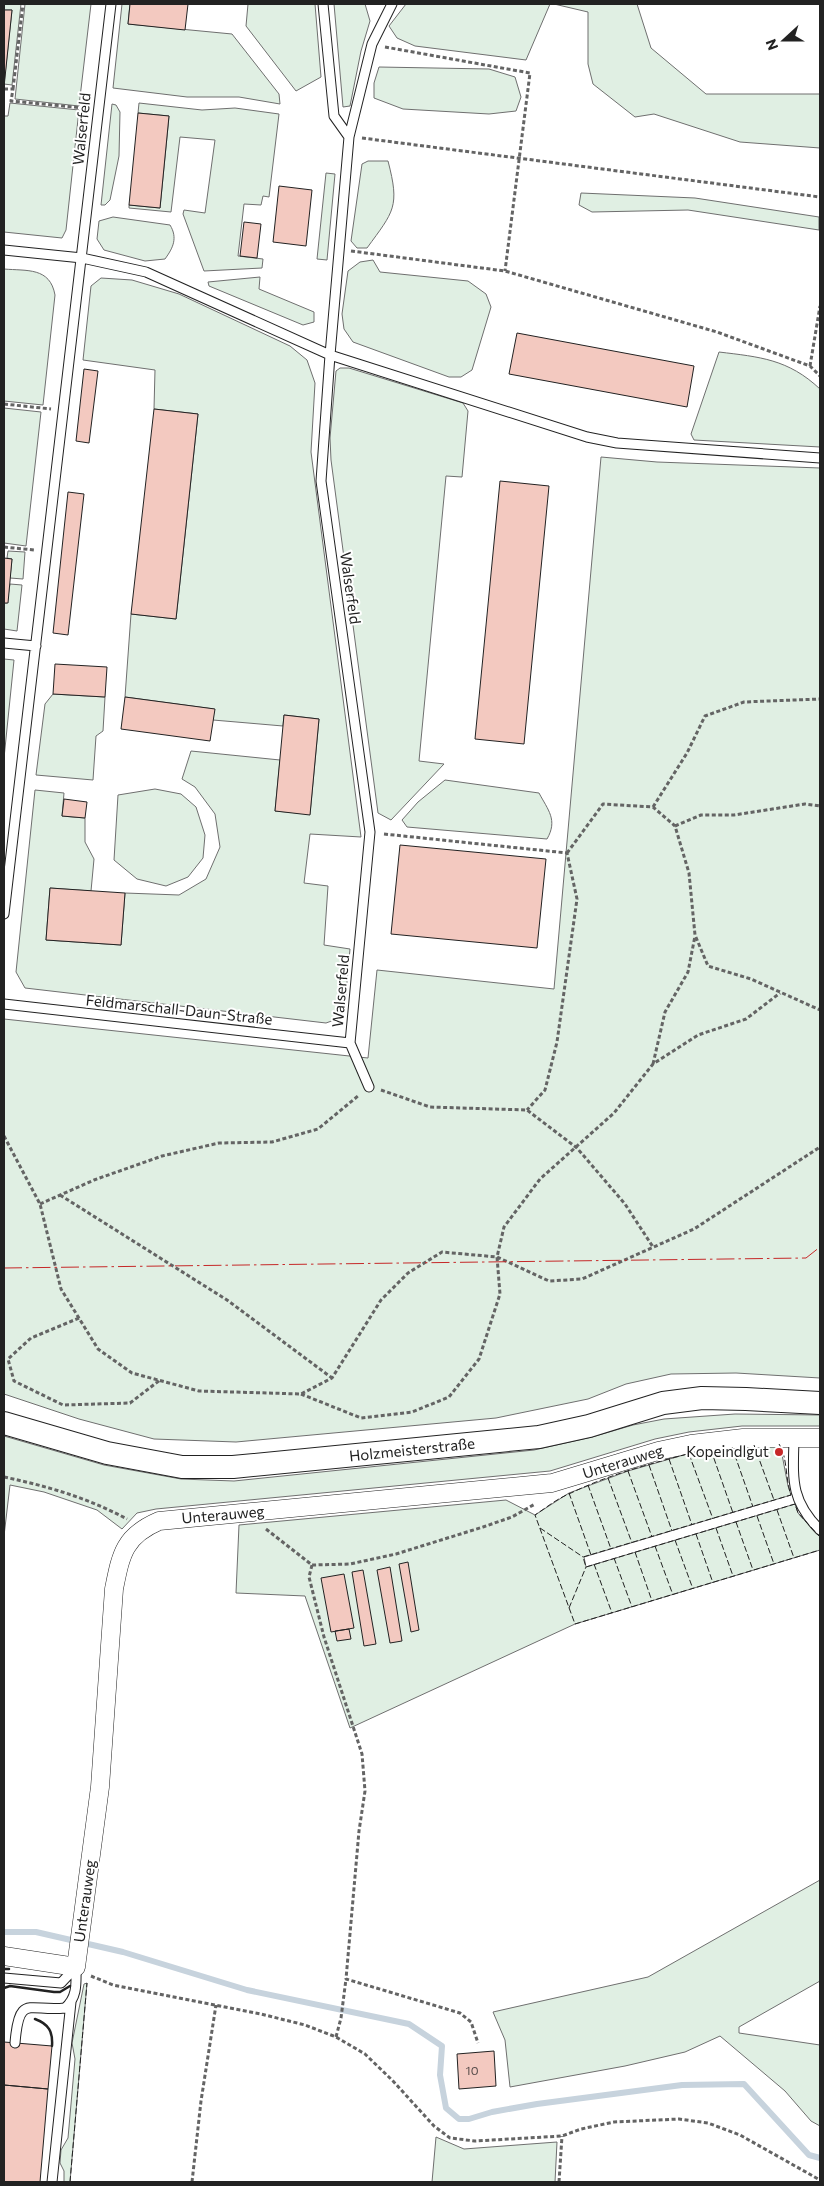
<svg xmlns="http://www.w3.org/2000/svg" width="824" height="2186" font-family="Commissioner,sans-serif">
<rect width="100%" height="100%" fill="#fff"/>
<path fill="#e0efe3" stroke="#6f6f6f" d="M4,4H21L12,85L4,84L12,10H4Z
M25,4H91L79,106L15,99Z
M122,4H130L128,24L232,34L279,94L280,104L239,97H187L113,88Z
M248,4H315L321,77L296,91L246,26Z
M334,4H365L370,21L361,51L350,106L343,107Z
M406,4H550L526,60L415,46L397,38L389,26Z
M554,4H637L651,48L706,94H820V148L740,142L654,114L635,117L593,84L588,64V12Z
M379,67L489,69L515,77L521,97L516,111L489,114L403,109L374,98V83Z
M10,103L79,110L66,230L62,238L4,232V116H8Z
M139,103L202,110L235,108L279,114L269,197L263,196L261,205L244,204L238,256L263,259L262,268L204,271L183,214L184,210L205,213L215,140L180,137L171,212L129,208V205L160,208L169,116L138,113Z
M112,104L116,105L120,112L119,156L110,200L105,205H101Z
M368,161H388C400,207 394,211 367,248H357L351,241L362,164Z
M326,173L335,174L327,260L317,259Z
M581,193L695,198L819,217V230L688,210L592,212L579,205Z
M113,217L170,225C178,238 173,248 165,259L145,261L104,250L97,239L99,221Z
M373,260L380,272L468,281L486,294L491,307L472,370L461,377H449L353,342L344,329L342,314L348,271L360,262Z
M4,269C27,271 50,267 55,295L43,405L4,401Z
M260,277L259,289L314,312V322L303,325L209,286L208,282Z
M101,278L132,280L179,294L290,346L307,360L315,383L311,452L361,837L310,834L304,883L328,886L324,945L350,949L345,1003L340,1018L326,1023L25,988L16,972L35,790L64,793L62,816L85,818V842L94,859L91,891L50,888L46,940L121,945L125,893L179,895L206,879L220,847L215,814L195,787L182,779L191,751L280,760L275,811L310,814L319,719L284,715L283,726L213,720L214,709L125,697L131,614L176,619L198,414L154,409L155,370L83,360L91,286Z
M719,352C760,357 788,359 820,389V447L694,440L691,434Z
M340,368H349L463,403L468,411L462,477L446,476L419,761L444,764L391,820L378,813L331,460L330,438L336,371Z
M4,408L41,412L26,546L4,543Z
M601,457L657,462L820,468V1378L736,1373L671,1374L626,1384L588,1399L496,1418L236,1442L154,1439L79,1419L4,1394V1019L368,1058L377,970L554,989Z
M8,551L25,552L23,579L10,578L12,559L7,558Z
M10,584L22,585L17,631L4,629V603H7Z
M4,659L14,660L4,758Z
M53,694L105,697L103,731L96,736L93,780L36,775L45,704Z
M445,780L539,793C548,810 558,820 547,839L407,827L402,820L418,802Z
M155,789L181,794L196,807L205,835L203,858L188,877L166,886L137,879L114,860L118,795Z
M735,1414L820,1415V1426H742L689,1432L655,1439L550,1471L156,1509L137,1513L122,1529L97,1510L44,1492L10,1485L4,1536V1436L104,1465L181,1479L234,1481L534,1450L592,1437L633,1425L664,1419Z
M780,1444L788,1486L791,1495L584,1557L586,1567L795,1504L798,1513L820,1537V1550L575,1624L350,1728L305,1596L236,1593L239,1525L506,1500L535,1515L569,1493L628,1471L694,1452Z
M820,1880V1981L739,2027V2033L820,2045V2126L811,2121L785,2091L720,2036L685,2052L625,2066L510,2087L505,2040L493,2012L648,1977Z
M87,1983L70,2182H64V2171L60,2163L61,2150L68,2138L75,2059L72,2043L84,1984Z
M436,2137L464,2149L557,2142L555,2182H432Z"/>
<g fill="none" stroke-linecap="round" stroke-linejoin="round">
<path stroke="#c7d3dd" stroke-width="6" d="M4,1932H36L123,1952L247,1990L409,2024L442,2046L440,2075L446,2108L459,2119H469L492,2112L537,2104L682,2085L744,2084L809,2155L820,2158"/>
</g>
<path fill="#f3c9c0" stroke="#222" d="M130,4H188L185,30L128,24Z
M4,10H12L4,87Z
M138,113L169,116L160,208L129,205Z
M279,186L312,190L306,246L273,242Z
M244,222L261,224L257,258L240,256Z
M517,333L694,366L687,407L509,374Z
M84,369L98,371L89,443L76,441Z
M154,409L198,414L176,619L131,614Z
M500,481L549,486L524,744L475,739Z
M68,492L84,494L68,635L53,633Z
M4,558L12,559L8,603H4Z
M55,664L107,667L105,697L53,694Z
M125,697L215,709L210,741L121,729Z
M284,715L319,719L310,815L275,811Z
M64,799L87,802L85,818L62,816Z
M400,845L546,859L537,948L391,934Z
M50,888L125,893L121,945L46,940Z
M408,1562L419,1630L411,1632L399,1564Z
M390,1567L402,1641L390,1643L377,1570Z
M363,1570L376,1644L364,1646L352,1572Z
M344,1574L354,1628L331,1632L321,1578Z
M349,1629L351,1639L337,1641L335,1631Z
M4,2042L52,2046L48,2089L4,2085Z
M494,2051L496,2086L459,2089L457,2054Z
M4,2085L48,2089L40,2182H4Z"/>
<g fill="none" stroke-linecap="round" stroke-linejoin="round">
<g stroke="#222" stroke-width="11">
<path id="service" d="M323,4L334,116L349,137L330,355L587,437L617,443L820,458
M349,137L372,44L392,4
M4,250L82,258L146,272L330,355L321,481L370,832L350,1043L369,1087
M4,643L36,646
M4,914L111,4
M4,1004L350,1043
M794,1439C793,1479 790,1500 820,1530
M4,1978L61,1983L76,1967C76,1982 78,1997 65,2008C29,2012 19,1993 15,2043
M52,2182L71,2002"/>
</g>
<g stroke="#222" stroke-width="19">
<path id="minor" d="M4,1956L76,1967L100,1787L114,1589C121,1554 124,1536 159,1521L552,1483L658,1451L691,1444L743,1438H820"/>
</g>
<g stroke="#222" stroke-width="24">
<path id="tertiary" d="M4,1423L107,1453L182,1467H233L539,1437L589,1426L663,1403L702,1398L746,1399L820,1403"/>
</g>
<path stroke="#646464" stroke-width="3" stroke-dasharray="4 2.5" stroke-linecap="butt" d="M385,47L530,73L505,271
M4,89H13L11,101L84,108
M13,89L23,4
M362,138L820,197
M351,251L505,271L717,332L810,366L820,376
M810,366L820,306
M4,404L51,409
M4,547L34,550
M653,807L687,753L705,716L744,702L820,699
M675,826L701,815H734L805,804L820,806
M384,834L567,853L577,899L557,1042L545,1090L527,1110
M567,853L603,804L653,807L675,826L689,873L695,935L708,966L751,979L820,1010
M653,1064L665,1012L688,972L695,936
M381,1090L430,1107L527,1110L577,1148L625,1204L653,1247
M4,1136L40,1204L61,1289L98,1349L132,1373L199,1391L301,1394L332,1378L381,1300L408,1273L442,1252L497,1257L549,1281L582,1279L694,1229L820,1147
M60,1195L227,1300L332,1378
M40,1204L94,1180L162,1156L219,1143L272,1142L318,1129L358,1096
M79,1318L31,1338L8,1359L14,1381L63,1405L130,1403L160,1380
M301,1394L361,1418L412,1412L449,1397L479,1359L500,1294L497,1257L504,1227L540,1179L614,1113L653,1064L698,1035L746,1019L780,993
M4,1477C47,1486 88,1498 127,1519
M266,1529L312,1565L350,1564L396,1554L483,1527L512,1517L535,1504
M312,1565L309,1577L324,1637L362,1754L365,1791L359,1831L346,1979L460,2013L471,2022L478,2043
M91,1976L113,1985L261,2014L305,2025L336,2037L365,2054L393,2081L434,2126L450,2138L475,2141L562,2136L581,2129L614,2122L679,2119L708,2123L740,2135L820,2180
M336,2037L341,2018L346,1979
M192,2182L201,2101L216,2005
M559,2182L562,2136"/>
<use href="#service" stroke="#fff" stroke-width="9"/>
<use href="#minor" stroke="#fff" stroke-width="18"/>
<use href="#tertiary" stroke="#fff" stroke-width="22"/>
<path stroke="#222" stroke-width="1" stroke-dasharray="6 2.5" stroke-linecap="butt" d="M779,1444C788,1458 785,1479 791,1495L583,1557L586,1567L795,1504L798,1513L820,1537
M754,1445L774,1500
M732,1447L753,1507
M711,1450L733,1513
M695,1452C653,1463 610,1474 571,1493C558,1498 547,1507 535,1515L575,1624L820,1550
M689,1454L713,1519
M669,1459L692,1525
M649,1465L672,1531
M628,1471L652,1537
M608,1478L632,1543
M588,1485L611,1549
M569,1493L591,1555
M777,1510L794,1558
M757,1516L774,1564
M736,1522L753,1570
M540,1528L583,1557
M716,1528L733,1576
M696,1534L713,1583
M675,1540L693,1589
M655,1546L673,1595
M635,1552L652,1601
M614,1558L632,1607
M594,1564L612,1613
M569,1608L586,1567
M70,2182L87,1983"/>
<path stroke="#222" stroke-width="2.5" d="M4,1969H9
M4,1988L10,1986L54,1992H60L70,1986
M35,2019C49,2024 53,2032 52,2046"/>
<path stroke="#c62828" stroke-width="1" stroke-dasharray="18 4 2.5 4" stroke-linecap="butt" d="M4,1268L806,1258L820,1247"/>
</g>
<circle fill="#c62828" stroke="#fff" stroke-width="2" cx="779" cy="1452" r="5"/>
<g text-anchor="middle" stroke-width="4" stroke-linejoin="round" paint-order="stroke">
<g font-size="12" fill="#564c4a">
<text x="472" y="2075">10</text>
</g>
<g font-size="15" fill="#222" stroke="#fff">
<text transform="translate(82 129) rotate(-84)" y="5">Walserfeld</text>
<text transform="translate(350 588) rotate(82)" y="5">Walserfeld</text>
<text transform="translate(341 991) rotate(-85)" y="5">Walserfeld</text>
<text transform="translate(179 1010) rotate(6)" y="5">Feldmarschall-Daun-Straße</text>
<text transform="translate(412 1450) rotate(-6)" y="5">Holzmeisterstraße</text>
<text transform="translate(623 1462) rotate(-17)" y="5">Unterauweg</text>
<text transform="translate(223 1515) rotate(-5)" y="5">Unterauweg</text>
<text transform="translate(85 1901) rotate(-82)" y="5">Unterauweg</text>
</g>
<g font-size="15" fill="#222" stroke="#fff" text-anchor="end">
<text x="769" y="1457">Kopeindlgut</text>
</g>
</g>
<rect width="824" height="2186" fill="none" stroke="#222222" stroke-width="10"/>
<g transform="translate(784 40) rotate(249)" stroke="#ffffff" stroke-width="4" paint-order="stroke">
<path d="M0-4L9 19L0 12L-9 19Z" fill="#222222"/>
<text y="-8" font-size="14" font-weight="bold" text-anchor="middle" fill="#222222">N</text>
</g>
</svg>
